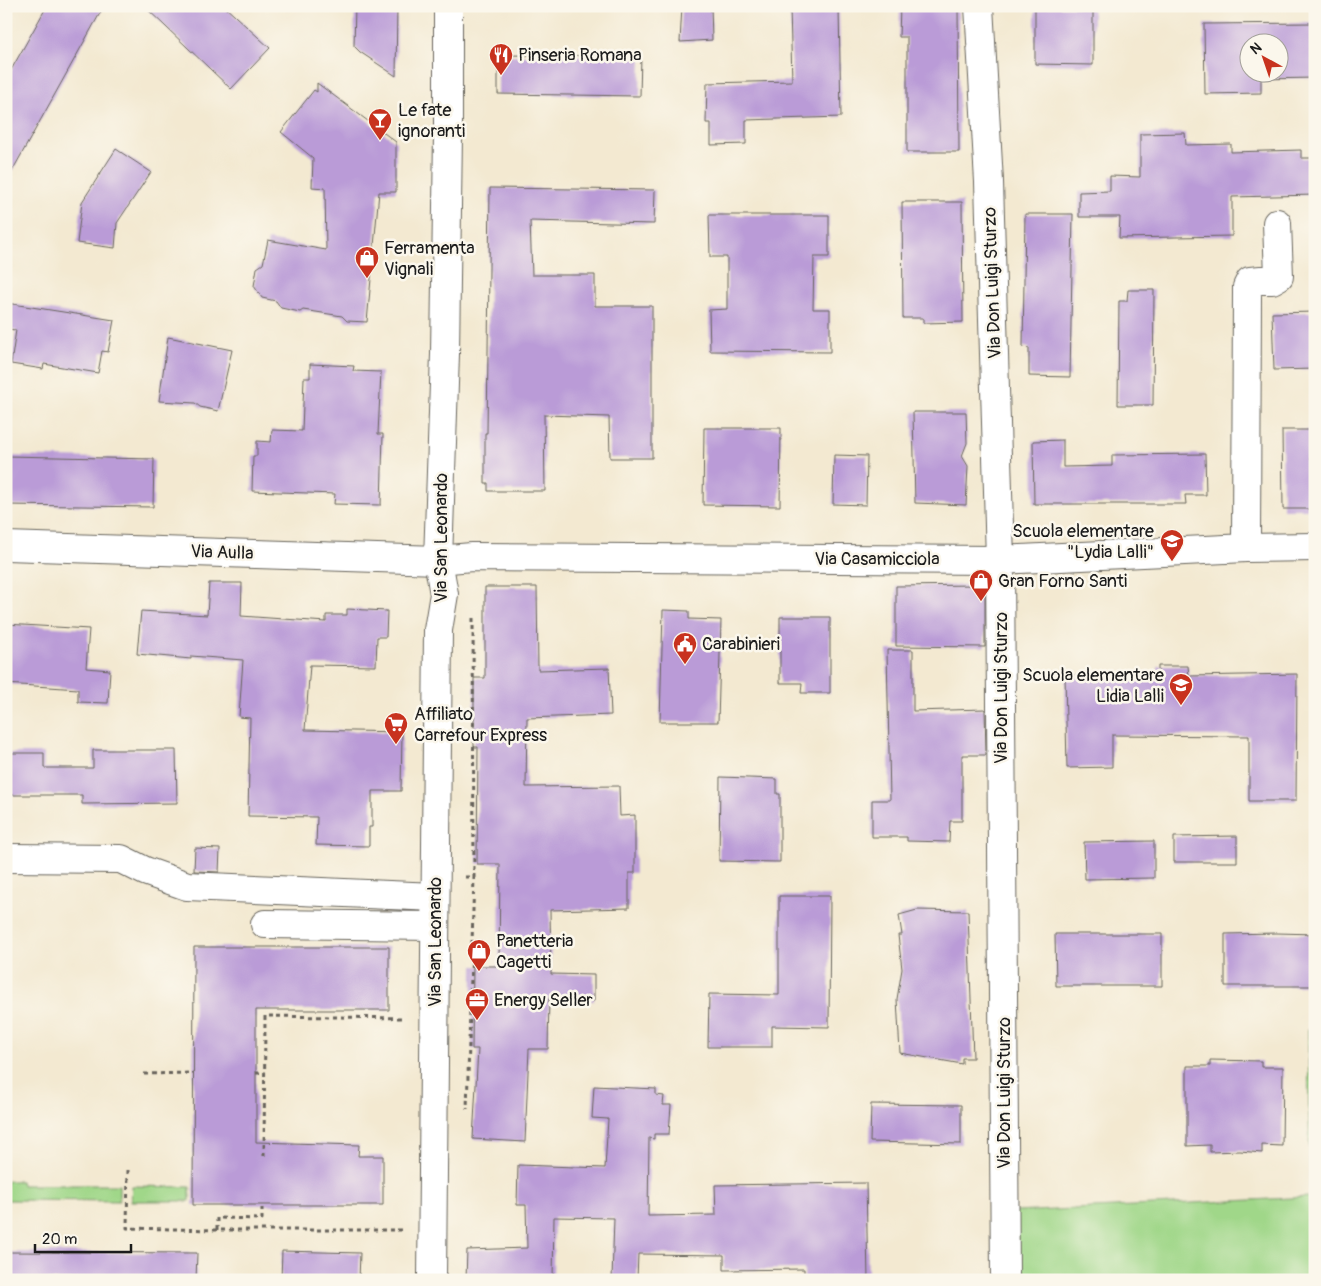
<svg xmlns="http://www.w3.org/2000/svg" width="1321" height="1286" font-family="Pangolin,sans-serif">
<rect width="100%" height="100%" fill="#fbf7ec"/>
<filter id="ink" filterUnits="userSpaceOnUse"><feTurbulence type="fractalNoise" baseFrequency=".02" numOctaves="2"/><feDisplacementMap in="SourceGraphic" scale="10" xChannelSelector="R" yChannelSelector="G"/><feConvolveMatrix kernelMatrix="1 2 1 2 8 2 1 2 1" color-interpolation-filters="sRGB"/></filter>
<filter id="wash" filterUnits="userSpaceOnUse"><feTurbulence type="fractalNoise" baseFrequency=".0096" numOctaves="4" result="noise"/><feDisplacementMap in="SourceGraphic" scale="20" xChannelSelector="R" yChannelSelector="G"/><feGaussianBlur stdDeviation="1.12" result="paint"/><feColorMatrix in="noise" values="0 0 0 0 0 0 0 0 0 0 0 0 0 0 0 0 0 1.4 0 .05"/><feComposite in="paint" operator="in"/></filter>
<g filter="url(#wash)">
<rect width="100%" height="100%" fill="#f3e9d1"/>
<path fill="#a0d789" stroke="#5e7a52" d="M1315,1028V1280H1018L1015,1212L1310,1197L1308,1029Z
M6,1181H21L22,1185H119V1201L6,1200Z
M132,1186L190,1187V1201H131Z"/>
<g id="blocks">
<path fill="#ba9bd7" fill-rule="evenodd" d="M47,6H104L6,182V79Z
M144,6H224L270,48L231,89Z
M355,6H397L396,76L360,52L354,46Z
M682,6H711L712,40L680,42Z
M900,6H958L959,152H907V37H899Z
M1035,7H1093V65L1035,64Z
M790,8H839L841,117L746,120V144L711,145V123H706L707,83L792,81Z
M1315,23V78L1261,79V93L1205,94L1204,24ZM1248,42H1278V72H1248Z
M498,55L641,56L640,96L498,94Z
M317,83L396,142V192H379L367,322L347,321L342,316L303,310L300,312L281,308L276,301L262,298L254,286L257,268L263,264L268,240L326,250L325,188L312,187L313,158L281,132L314,90L317,92Z
M1185,133L1186,145L1231,144V152L1301,150V158H1315V195L1232,197V236L1119,238L1120,217H1079V192L1110,191V176L1140,177V134Z
M116,149L151,172L117,223L115,248L77,243L82,202Z
M490,188L655,190L654,224L530,221L532,275H595V306H652V458H610L609,417L544,415L545,491H488V483H485V433H487Z
M902,202H962L963,322L923,323V318H903Z
M1025,214H1073L1070,377L1029,376V348L1023,347Z
M709,215H829V257H814L813,309H830V352L710,351L709,310L727,309V257H710Z
M1128,290H1154L1153,405H1118L1119,301H1127Z
M6,303L114,320L108,352L102,351L98,373L44,364L43,369L11,364L16,330L6,329Z
M1315,312V369L1274,370L1272,313Z
M168,337L232,350L218,411L200,407L195,403L159,401Z
M310,364L354,366L353,371L381,372L378,434H383L381,505L334,504L335,494L252,491L253,456H257V441L271,442L272,430L302,431L304,378H310Z
M913,412H966L967,443L962,456L968,466L966,505L915,503Z
M704,428H781L780,506L703,505Z
M1282,430H1311V459H1315V509H1283Z
M1063,440V467L1112,466V455L1205,454L1206,495H1185L1186,504H1034L1033,441Z
M834,455L867,456L866,505L833,504Z
M6,456L154,459L153,507L6,505Z
M209,583H242L241,616L326,622V615H347V609L387,611L386,637H377L376,666L310,665L305,730L402,732L401,791H372V827H369V846L316,845L317,817L248,816L250,718L239,717L243,660L191,656V659L137,654L141,611L207,615Z
M976,585L985,594V647L896,646V586Z
M485,587H537L538,670L609,668L611,715L527,718L526,787L619,786L620,816L635,815V873H629V908L550,910L551,974L594,975V1001L549,997L548,1049H529L525,1142L473,1139L478,1049H472L473,966H499L500,864H477L478,747H474V678H485Z
M663,610L689,611V619L721,620L718,722H660Z
M780,617H830V693H801L802,683H780Z
M6,624L89,629L86,668L110,670L108,703L78,702V689L6,684Z
M887,650H913V711L985,709L986,755H962V821H950L949,842L907,841V837H872V800H890Z
M1158,666H1188L1189,676L1297,674L1296,801H1249V736L1112,735V767L1067,768L1065,675L1158,676Z
M93,750H176L177,803L82,804V795H6V753H44V768H93Z
M720,777L777,779V794H780V862L719,861Z
M1237,836V862H1174V837Z
M1154,841V878L1085,879L1084,842Z
M195,848L220,849L219,872L194,871Z
M779,896H830L829,1027L772,1026V1047H708L709,994L779,995Z
M917,910L968,911L973,1058H962V1064L900,1053L897,999L902,969L898,935H902L899,915Z
M1277,933L1315,934V986H1225V934Z
M1055,934H1162V986H1056Z
M194,947H389V1010H256V1142L359,1145L358,1156H383V1205H193Z
M1210,1060L1261,1061V1067H1283L1282,1146L1262,1145V1153L1240,1151L1210,1152V1145L1187,1146V1066H1210Z
M594,1086L656,1089V1095L664,1096L663,1105H671L669,1134H654V1139L649,1138L648,1216L716,1215L715,1185L866,1183L868,1280H804V1269L724,1270V1255L638,1254L637,1280H612L614,1218L554,1217L553,1280H466L467,1250L527,1248L526,1205H517L518,1165L605,1168L608,1119L592,1118Z
M871,1104L961,1105V1144L870,1142Z
M282,1251L360,1253L359,1280H281Z
M6,1252L197,1253L196,1280H6Z"/>
</g>
</g>
<g filter="url(#ink)">
<use href="#blocks" fill-opacity="0" stroke="#67645b" stroke-width="1"/>
<g fill="none" stroke-linecap="round" stroke-linejoin="round">
<g stroke="#67645b" stroke-width="30">
<path id="minor" d="M979,6L989,182L1000,560L1005,1280
M6,546L438,560L472,557L1000,560L1246,548L1315,547
M1246,548L1247,287L1250,281L1261,280H1272L1279,276L1277,223
M6,858L121,859L145,871L187,886L435,897
M265,924L435,926"/>
</g>
<g stroke="#67645b" stroke-width="30">
<path id="major" d="M432,1280L438,630L444,594L438,560L445,354L448,133V6"/>
</g>
<path stroke="#67645b" stroke-width="3" stroke-dasharray="4 4" stroke-linecap="butt" d="M473,618L474,877
M465,877H474L467,1109
M256,1073H266
M144,1074L193,1073
M264,1156L265,1016L404,1018
M128,1170L127,1228L217,1230H403
M217,1230V1218L262,1219V1205"/>
<use href="#minor" stroke="#fff" stroke-width="28"/>
<use href="#major" stroke="#fff" stroke-width="28"/>
</g>
</g>
<defs>
<g id="restaurant-pin" transform="scale(1.25)"><path d="M0 17L-7.5 6A9.5 9.5 0 1 1 7.5 6Z" fill="#c8321e" stroke="#fbf7ec"/><path d="M-5-6h1v4h1v-4h1v4h1v-4h1v5L-1.5 .5V6h-2V.5L-5-1ZM5-6V6H3V1.5H1.5Q1.5-4 5-6Z" fill="#fff"/></g>
<g id="bar-pin" transform="scale(1.25)"><path d="M0 17L-7.5 6A9.5 9.5 0 1 1 7.5 6Z" fill="#c8321e" stroke="#fbf7ec"/><path d="M-6-5H6L.8 .8V4.5H3.5V6h-7V4.5H-.8V.8Z" fill="#fff"/></g>
<g id="shop-pin" transform="scale(1.25)"><path d="M0 17L-7.5 6A9.5 9.5 0 1 1 7.5 6Z" fill="#c8321e" stroke="#fbf7ec"/><path d="M-5-2.5h2.3a2.7 3.5 0 0 1 5.4 0H5L5.5 6h-11ZM-1.5-2.5h3a1.5 2.3 0 0 0-3 0Z" fill="#fff"/></g>
<g id="school-pin" transform="scale(1.25)"><path d="M0 17L-7.5 6A9.5 9.5 0 1 1 7.5 6Z" fill="#c8321e" stroke="#fbf7ec"/><path d="M0-5L7-2L0 1L-7-2ZM-4 1L0 2.5L4 1V4Q0 6-4 4Z" fill="#fff"/></g>
<g id="civic-pin" transform="scale(1.25)"><path d="M0 17L-7.5 6A9.5 9.5 0 1 1 7.5 6Z" fill="#c8321e" stroke="#fbf7ec"/><path d="M-.6-6.5H3V-4.5H.6V-3L4-1V1h2V6H-6V1h2V-1L-.6-3ZM-1.2 2.5V6h2.4V2.5Z" fill="#fff"/></g>
<g id="supermarket-pin" transform="scale(1.25)"><path d="M0 17L-7.5 6A9.5 9.5 0 1 1 7.5 6Z" fill="#c8321e" stroke="#fbf7ec"/><path d="M-6-5.5h2.5l.6 2H6L4.5 2H-2.5L-4.4-4H-6ZM-1.5 3.2a1.3 1.3 0 1 0 .1 0ZM3 3.2a1.3 1.3 0 1 0 .1 0Z" fill="#fff"/></g>
<g id="office-pin" transform="scale(1.25)"><path d="M0 17L-7.5 6A9.5 9.5 0 1 1 7.5 6Z" fill="#c8321e" stroke="#fbf7ec"/><path d="M-6-3h4V-5.5h4V-3h4V5H-6ZM-1-4.5V-3h2v-1.5ZM-6 0V1H6V0Z" fill="#fff"/></g>
</defs>
<g fill-rule="evenodd">
<use href="#restaurant-pin" x="501" y="55"/>
<use href="#bar-pin" x="380" y="120"/>
<use href="#shop-pin" x="367" y="258"/>
<use href="#school-pin" x="1172" y="541"/>
<use href="#shop-pin" x="981" y="581"/>
<use href="#civic-pin" x="685" y="644"/>
<use href="#school-pin" x="1181" y="685"/>
<use href="#supermarket-pin" x="396" y="724"/>
<use href="#shop-pin" x="479" y="951"/>
<use href="#office-pin" x="477" y="1000"/>
</g>
<g text-anchor="middle" stroke-width="5" stroke-linejoin="round" paint-order="stroke">
<g font-size="18" fill="#1c1c1c" stroke="#fbf7ec" text-anchor="start">
<text x="518" y="61">Pinseria Romana</text>
<text x="398" y="116">Le fate<tspan x="398" dy="21">ignoranti</tspan></text>
<text x="384" y="254">Ferramenta<tspan x="384" dy="21">Vignali</tspan></text>
<text x="1154" y="537" text-anchor="end">Scuola elementare<tspan x="1154" dy="21">"Lydia Lalli"</tspan></text>
<text x="998" y="587">Gran Forno Santi</text>
<text x="702" y="650">Carabinieri</text>
<text x="1164" y="681" text-anchor="end">Scuola elementare<tspan x="1164" dy="21">Lidia Lalli</tspan></text>
<text x="414" y="720">Affiliato<tspan x="414" dy="21">Carrefour Express</tspan></text>
<text x="496" y="947">Panetteria<tspan x="496" dy="21">Cagetti</tspan></text>
<text x="494" y="1006">Energy Seller</text>
</g>
<g font-size="18" fill="#1c1c1c" stroke="#fbf7ec">
<text transform="translate(992 283) rotate(-92)" y="6">Via Don Luigi Sturzo</text>
<text transform="translate(441 538) rotate(-90)" y="6">Via San Leonardo</text>
<text transform="translate(222 552) rotate(2)" y="6">Via Aulla</text>
<text x="877" y="565">Via Casamicciola</text>
<text transform="translate(1001 688) rotate(-90)" y="6">Via Don Luigi Sturzo</text>
<text transform="translate(435 942) rotate(-90)" y="6">Via San Leonardo</text>
<text transform="translate(1004 1093) rotate(-90)" y="6">Via Don Luigi Sturzo</text>
</g>
</g>
<rect width="1321" height="1286" fill="none" stroke="#fbf7ec" stroke-width="25"/>
<g transform="translate(1264 58) rotate(320)"><circle r="24" fill="#fbf7ec" stroke="#a29f99"/>
<path d="M0-4L9 19L0 12L-9 19Z" fill="#c8321e"/>
<text y="-8" font-size="14" font-weight="bold" text-anchor="middle" fill="#1c1c1c">N</text>
</g>
<path d="M35 1244v8h96v-8" fill="none" stroke="#1c1c1c" stroke-width="2.5"/>
<text x="42" y="1244" font-size="15" fill="#1c1c1c" stroke="#fbf7ec" stroke-width="4" paint-order="stroke">20 m</text>
</svg>
